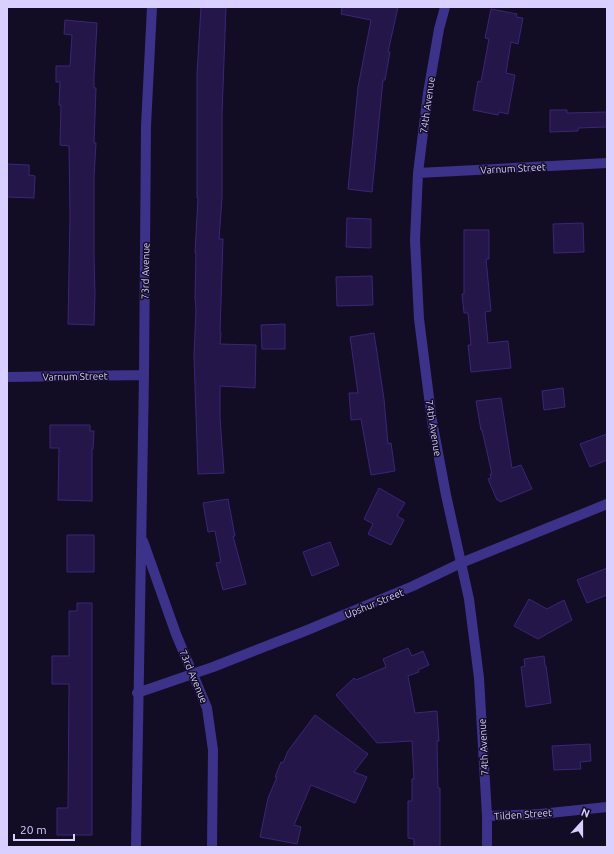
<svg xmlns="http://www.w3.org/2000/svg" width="614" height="854" font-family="Ubuntu,sans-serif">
<rect width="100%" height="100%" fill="#120c25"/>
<path fill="#241648" stroke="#3c2577" d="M201,7H226L222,114V198L219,239H223L220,333H221L220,344L256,345L255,388L220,386V418L224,473L198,474L194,356L196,309L195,298L196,253H195L198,198H197V74Z
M342,7H398L388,52H390L385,80H383L372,192L348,189L358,87L371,20L341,14Z
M491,9L517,14L516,17L523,18L518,44L511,42L506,73L515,75L508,114L499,112L498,115L473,110L478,81L481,82L489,39L485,38Z
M65,20L97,23L94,78V88H96L94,143H96L94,177V254L95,294L94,325L68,324L70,216L69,146L60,145L61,105H59L60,82H56V66H70L72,35L64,34Z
M550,110H567V113L607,112V127L578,128V131L550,132Z
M7,164L29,165V175L35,176L34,198L7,197Z
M347,218L371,219V248L346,247Z
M583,223L584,252L554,253L553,224Z
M464,230H489V259H486L491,311L485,312L488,343L508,341L511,368L471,372L468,345H471L468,313H464L462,294H464Z
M372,276L373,305L337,306L336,277Z
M285,324V349H262L261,325Z
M374,333L384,399L388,444L391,443L395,471L371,475L361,419L351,420L349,393H358L350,337Z
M563,388L565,407L544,410L542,391Z
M501,398L512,468L521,465L532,489L500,502L499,500H497L488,479L491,478L490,474H492L482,430H481L476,401Z
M50,425H90V431H94L93,449H92V501L58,500L59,448H50Z
M607,434V460L590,467L580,444Z
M379,488L405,503L397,516L404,520L391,545L368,534L373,524L364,519Z
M228,499L235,536H233L246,584L223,590L216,563L221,562L215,531L208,532L203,503Z
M67,535H94V572H67Z
M330,542L339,565L312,576L303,552Z
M607,568V595L587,603L577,580Z
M529,599L547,609L564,600L572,620L538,639L514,626Z
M77,603H92V835H57V808H68L69,684H52V656H69V611H77Z
M408,648L412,656L423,651L429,665L418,670L419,672L408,676L415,713L437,711L439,741H437L438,788H440V847H414V839L408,838V801H412V779H414L412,741L377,743L336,695L354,678L356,680L386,667L383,659Z
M544,656L545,666H546L551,703L526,707L521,667L525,666L524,659Z
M315,715L368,754L354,772L367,777L355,803L311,785L294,825L301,827L297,844L260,837L268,798L277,777H275L281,762L283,763L288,751Z
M590,744L591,761L580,762L581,769L554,770L552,746Z"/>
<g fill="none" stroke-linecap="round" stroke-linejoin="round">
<path stroke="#3d3289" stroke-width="10" d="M445,7L439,29L428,93L418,173L415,240L419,319L432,421L446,495L469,599L479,678L487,816V847
M418,173L607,163
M7,377L144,375
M143,541L176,634L207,708L213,750L212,847
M137,693L213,667L305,631L413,586L461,563L607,504
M487,816L540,814L607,807
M136,847L144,375L146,126L152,7"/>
</g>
<g text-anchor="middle" stroke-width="3" stroke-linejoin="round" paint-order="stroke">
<g font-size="10" fill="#d9d0ff" stroke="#120c25">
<text transform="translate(427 105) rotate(-82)" y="4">74th Avenue</text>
<text transform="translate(513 168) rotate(-3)" y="4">Varnum Street</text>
<text transform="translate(145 271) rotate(-89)" y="4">73rd Avenue</text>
<text transform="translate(75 376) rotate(-1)" y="4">Varnum Street</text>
<text transform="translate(434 428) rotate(81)" y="4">74th Avenue</text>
<text transform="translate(374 603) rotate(-22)" y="4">Upshur Street</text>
<text transform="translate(194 676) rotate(67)" y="4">73rd Avenue</text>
<text transform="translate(483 747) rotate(-93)" y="4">74th Avenue</text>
<text transform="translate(523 814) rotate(-4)" y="4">Tilden Street</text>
</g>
</g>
<rect width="614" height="854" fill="none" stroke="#d9d0ff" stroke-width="16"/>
<g transform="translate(582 822) rotate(21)" stroke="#120c25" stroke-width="3" paint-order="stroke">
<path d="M0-3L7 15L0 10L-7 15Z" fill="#d9d0ff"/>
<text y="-6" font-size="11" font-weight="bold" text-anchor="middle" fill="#d9d0ff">N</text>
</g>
<path d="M14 834v6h60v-6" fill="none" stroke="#d9d0ff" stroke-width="2"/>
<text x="20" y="834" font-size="12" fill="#d9d0ff" stroke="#120c25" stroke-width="3" paint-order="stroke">20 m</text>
</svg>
